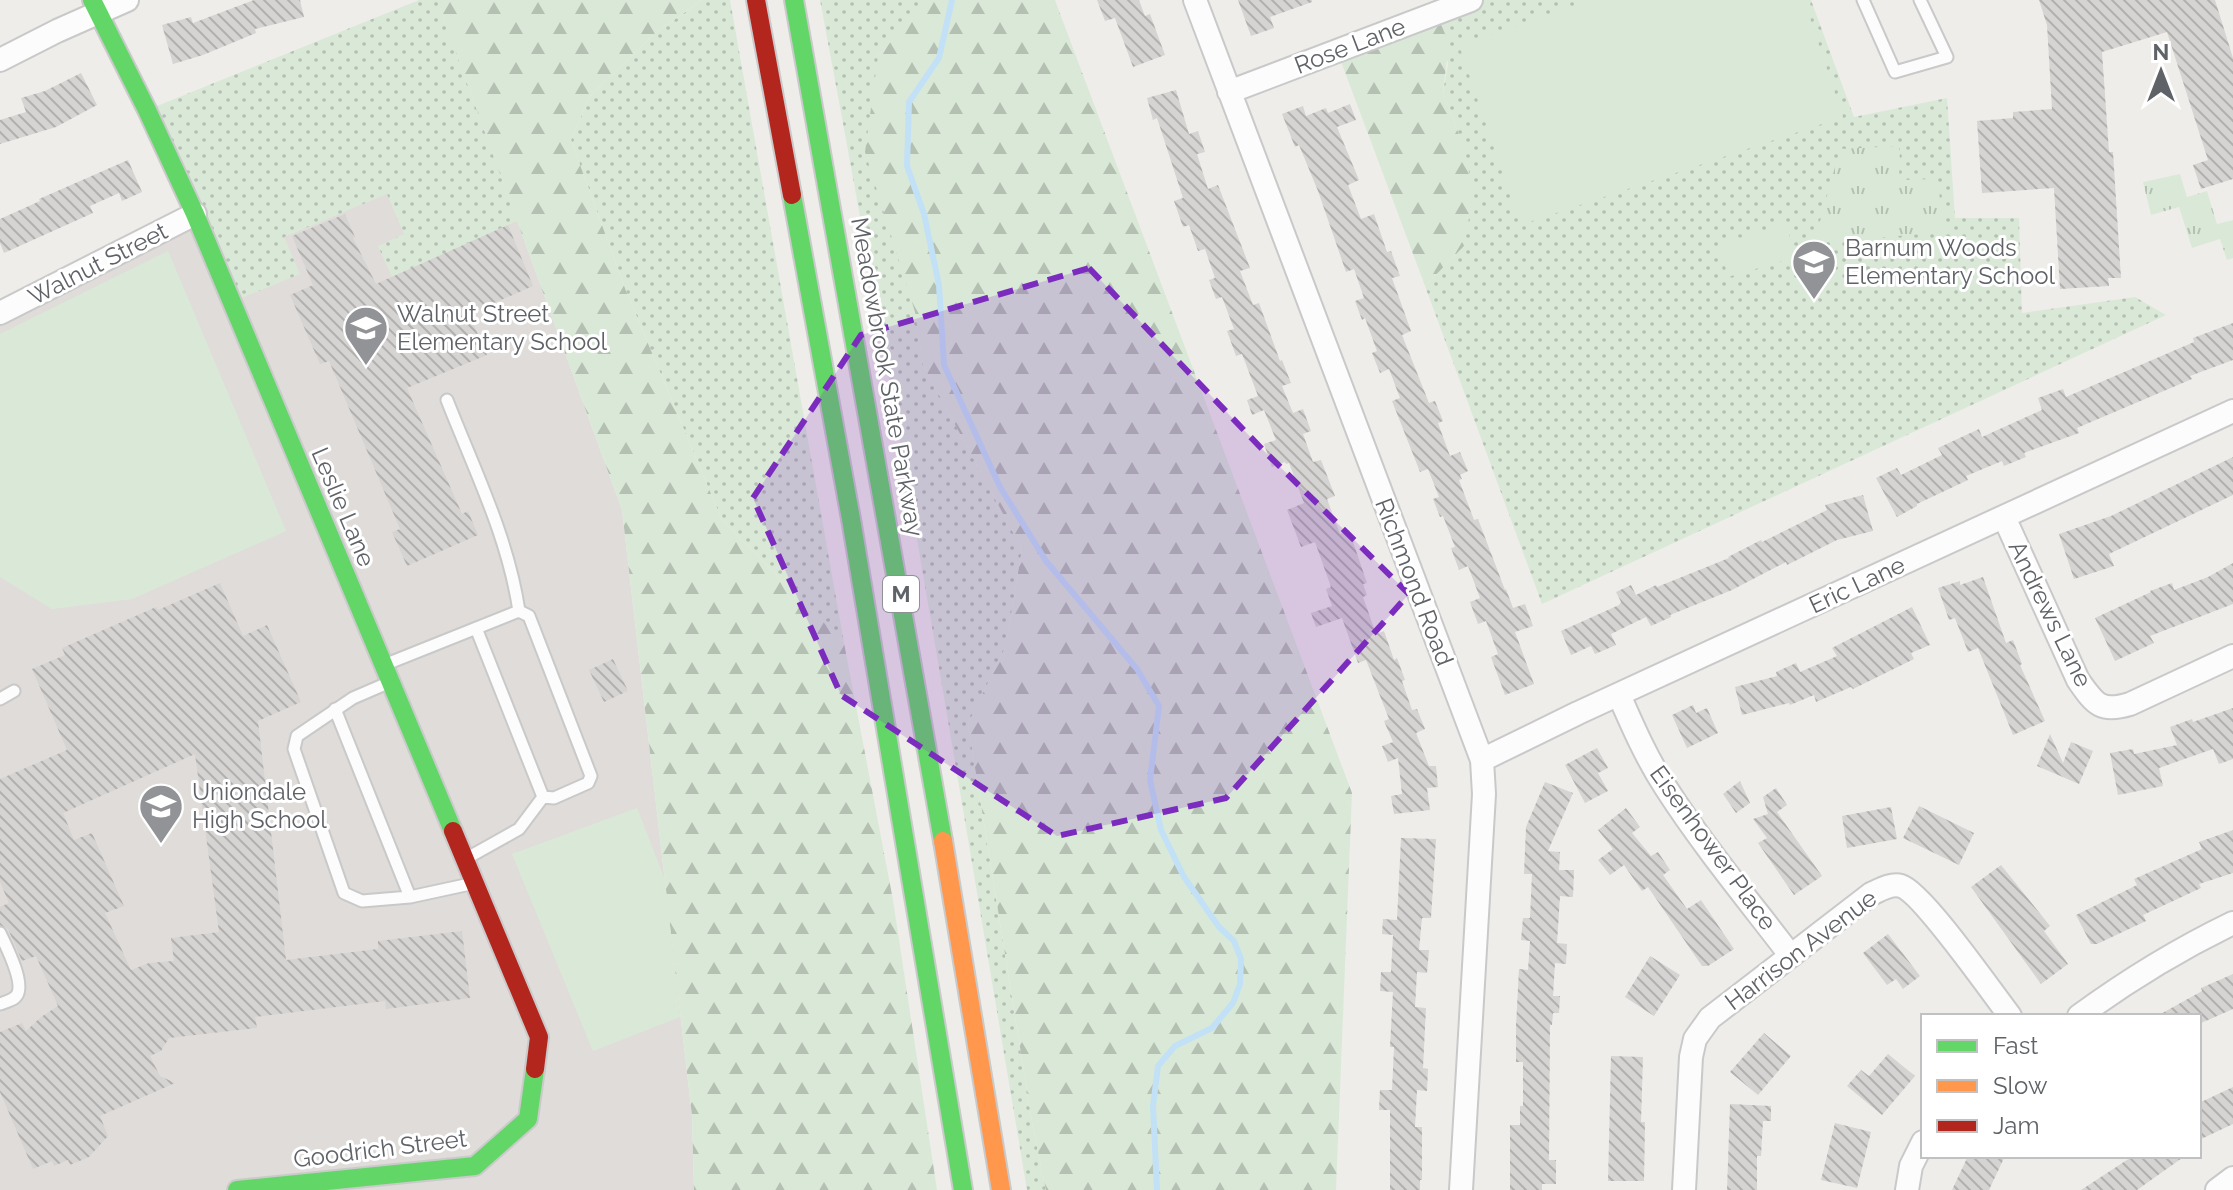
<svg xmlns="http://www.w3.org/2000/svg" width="2233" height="1190" font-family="Raleway,sans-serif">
<defs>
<pattern id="grass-dots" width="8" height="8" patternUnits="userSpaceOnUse" patternTransform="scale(2)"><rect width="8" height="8" fill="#dae9d7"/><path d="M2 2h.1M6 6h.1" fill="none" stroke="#b4c0b2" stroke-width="1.8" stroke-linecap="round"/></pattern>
<pattern id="forest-firs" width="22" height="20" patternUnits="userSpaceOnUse" patternTransform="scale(2)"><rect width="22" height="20" fill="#dae9d7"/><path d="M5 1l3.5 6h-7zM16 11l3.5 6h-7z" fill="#b4c0b2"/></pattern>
<pattern id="park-tufts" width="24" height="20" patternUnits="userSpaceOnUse" patternTransform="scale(2)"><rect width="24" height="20" fill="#dae9d7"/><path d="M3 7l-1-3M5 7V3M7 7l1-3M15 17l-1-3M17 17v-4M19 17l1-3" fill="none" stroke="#b4c0b2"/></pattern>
<pattern id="building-back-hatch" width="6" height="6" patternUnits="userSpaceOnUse" patternTransform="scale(2)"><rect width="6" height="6" fill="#d6d4d3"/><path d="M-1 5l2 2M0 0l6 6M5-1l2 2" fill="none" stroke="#b1b0af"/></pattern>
</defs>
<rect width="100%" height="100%" fill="#efedea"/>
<path fill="#dfdcd9" d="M419,0H437L622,510L692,1116L694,1190H0V313L195,214Z"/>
<path fill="url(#grass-dots)" d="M419,0H437L517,221L392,277L378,246L404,234L387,194L284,237L300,274L232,302L147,110Z
M702,0H730L844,643L722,520L626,291L571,140L590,96L653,35Z
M820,0H926L927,3L878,56L923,365L1022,549L1006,646L968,724L1033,1128L1046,1190H1027C960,793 895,396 820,0Z
M1471,0H1811L1854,117L1947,98L1955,218H2019L2022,313L2135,297L2166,315L1542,604L1425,286L1464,246L1458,132L1443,92L1448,64L1436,13Z"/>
<path fill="url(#forest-firs)" d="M437,0H702L653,35L590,96L571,140L626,291L722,520L844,643L893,900L937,1190H694L692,1116L622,510Z
M926,0H1055L1352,793L1336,1190H1046L1033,1128L968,724L1006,646L1022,549L923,365L915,312L865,152L878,56L926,3Z
M1436,13L1449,43L1443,92L1458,132L1474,190L1464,246L1425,286L1337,51Z"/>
<path fill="url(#park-tufts)" d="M1900,146L1899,180L1937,179L1945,232L1814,243L1840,149Z
M2180,174L2187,197L2207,191L2217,224L2233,220V258L2227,260L2220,239L2192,248L2179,207L2151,215L2143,182Z"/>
<path fill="#dae9d7" d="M1594,0H1804L1843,117L1520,225L1459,45Z
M1786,224L1796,257L1728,277L1719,244Z
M168,251L286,531L132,599L52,609L0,577V334Z
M637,808L665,880L680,1017L593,1051L512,854Z"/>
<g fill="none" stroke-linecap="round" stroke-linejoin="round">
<path stroke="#c2e1f6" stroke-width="6" d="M952,0L939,58L909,102L907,166L924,214L939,285L944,365L1000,487L1046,561L1137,669L1159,706L1150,780L1161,830L1184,877L1219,927L1234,941L1241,959L1240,984L1233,1003L1212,1028L1175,1046L1158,1066L1153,1106L1157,1190"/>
</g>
<path fill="url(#building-back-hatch)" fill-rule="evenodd" d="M254,0H300L304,17L255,29L256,33L203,55L173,64L162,25L191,17L193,23Z
M1097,0H1139L1145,16L1150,14L1165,55L1133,67L1115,18L1105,21Z
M1238,0H1312V2L1270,17L1274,28L1251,36Z
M2039,0H2215L2233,58V179L2201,189L2193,165L2208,160L2167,32L2102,52L2109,152H2113L2121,278H2108L2109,286L2060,289L2054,188L1982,193L1977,121L2013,118V112L2052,109L2047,25Z
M81,73L97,105L56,127L0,144V120L26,112L21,98L45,91Z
M1176,90L1189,134L1198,131L1205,152L1197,154L1208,189L1218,185L1250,268L1240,271L1253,305L1259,303L1280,361L1282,360L1291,383L1282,386L1293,413L1303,409L1311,431L1303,434L1313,462L1321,460L1335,496L1327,499L1340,534L1349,530L1367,583L1363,584L1367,595L1363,597L1376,634L1384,631L1394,660L1397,658L1405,680L1402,681L1412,710L1417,709L1425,729L1416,733L1429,766H1436L1438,787L1427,788L1430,810L1394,814L1391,796L1402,794L1398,758L1388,762L1382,746L1393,742L1384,721L1389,719L1366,660L1358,663L1342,618L1316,627L1311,613L1332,606L1326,589L1331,587L1315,542L1301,547L1287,510L1304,503L1289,463L1286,464L1285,462L1272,467L1264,444L1276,440L1264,410L1252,415L1247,400L1258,396L1242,354L1236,356L1227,331L1234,329L1222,297L1216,299L1209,280L1215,278L1205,249L1198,251L1189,225L1183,227L1174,201L1183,198L1157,118L1153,120L1147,98Z
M1350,104L1356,120L1337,127L1359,180L1348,185L1361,219L1374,214L1387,252L1391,251L1400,276L1392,278L1411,331L1402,335L1429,403L1435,401L1443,421L1438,423L1450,456L1460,452L1468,471L1460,475L1462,479L1459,480L1474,520L1478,519L1505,590L1506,589L1513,608L1525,604L1533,626L1515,632L1534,684L1505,695L1491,657L1498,654L1486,621L1478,624L1470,602L1480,598L1468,566L1459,570L1451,548L1455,547L1443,516L1440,517L1433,499L1439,497L1428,469L1420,472L1392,401L1400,398L1389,369L1380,373L1372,353L1377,351L1365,318L1362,320L1355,301L1364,298L1354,269L1346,272L1318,191L1299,145L1295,147L1282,114L1303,106L1306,116L1326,108L1328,113Z
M128,160L142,192L122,201L119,193L90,206L93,213L4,253L0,243V219L40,201L39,199Z
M345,214L355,237L353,238L376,284L508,225L533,286L469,314L487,355L407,388L462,514L468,511L478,535L407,566L392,532L400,529L329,361L320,364L290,295L313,285L292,236Z
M2233,323V360L2190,376L2192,379L2077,428L2079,433L2024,453L2026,457L2004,466L2002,461L1966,476L1968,480L1917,504V506L1897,517L1876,478L1897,468L1901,475L1942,455L1938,448L1979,429L1982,437L2042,410L2038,398L2063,389L2066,397L2194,342L2193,338Z
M2233,457V495L2109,554L2114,566L2074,579L2059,534L2111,516Z
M1863,495L1873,531L1837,540L1787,565L1786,562L1732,590L1670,615L1671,617L1651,626L1646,617L1611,634L1616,645L1595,654L1591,646L1571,655L1561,631L1619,605L1621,602L1616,592L1631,585L1636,595L1656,585L1657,587L1729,558L1728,557L1761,540L1762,542L1827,510L1825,505Z
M2233,563V604L2150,636L2154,643L2115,661L2095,618L2151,592L2150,591L2172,583L2174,590L2208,577Z
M1983,577L2006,643L2013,640L2022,664L2020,665L2045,721L2013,735L1978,648L1968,652L1955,618L1949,620L1938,588L1960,581V585Z
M220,583L243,636L267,625L301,702L258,721L286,960L378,949V941L462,931L470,998L386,1009L385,1001L255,1017L257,1028L169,1038L161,1051L150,1056L160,1076L175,1083L100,1116L108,1136L89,1157L70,1165L68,1160L54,1166L52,1161L33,1169L0,1092V1032L22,1023L26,1031L41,1017L58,1006L36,956L22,961L8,929L0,925V907L9,903L0,882V779L67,750L32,669L65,655L62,648L156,607L158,610ZM195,754L219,932L171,938L174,961L149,963L131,970L105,913L124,906L92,833L74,840L63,813Z
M1912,607L1930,645L1911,653L1914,659L1853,689L1851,687L1816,702L1814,695L1790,705L1789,703L1742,715L1735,687L1777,676L1776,672L1796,663L1800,672L1837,656L1832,648Z
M613,659L628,691L604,702L589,670Z
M1693,705L1696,713L1707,708L1718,733L1687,748L1672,715Z
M2233,708V759L2219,764L2213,749L2159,768L2163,786L2118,795L2110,753L2133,749L2134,754L2177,745L2170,727L2192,719L2193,722Z
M2050,734L2063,763L2071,742L2093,751L2079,784L2037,766Z
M1597,748L1608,768L1598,773L1608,791L1585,803L1565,765Z
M1740,781L1750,803L1736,813L1723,794Z
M1545,782L1573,793L1548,851L1560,852L1559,870H1574L1573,897L1560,896L1557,943L1567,944L1566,964L1555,963L1553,996H1560L1559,1013H1553L1552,1025H1550L1549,1160H1556V1184H1542V1190H1510V1125H1520V1106H1523V1062H1516V1026L1519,969L1528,970L1530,941L1521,940L1523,918H1530L1532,874H1524L1526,827Z
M1776,788L1787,805L1777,812L1822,876L1794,895L1758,843L1767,838L1753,819L1768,814L1763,797Z
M1919,806L1974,833L1959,865L1903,838Z
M1891,807L1897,839L1847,848L1842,816Z
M1626,808L1640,827L1632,833L1651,856L1658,852L1670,870L1663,875L1687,909L1701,900L1734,949L1708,966H1702L1648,887L1642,891L1624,865L1610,875L1598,860L1613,849L1598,830Z
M2233,830V873L2199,884L2201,888L2143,915L2146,921L2097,944H2091L2076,915L2137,885L2134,879L2202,849L2199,842Z
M1401,838L1436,839L1431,918H1422L1419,950H1429L1427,973L1417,972L1415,1007L1426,1008L1423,1068L1428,1069L1427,1091L1417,1090L1415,1127H1422V1180H1420V1190H1390V1110H1379L1380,1090H1392L1394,1047H1390L1393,992L1380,991L1381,972H1391L1393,935L1382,934L1383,919L1397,920Z
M2001,865L2050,926L2044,931L2068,964L2041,984L1971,887Z
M1888,934L1920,976L1903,989L1896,979L1887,985L1863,953Z
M1650,956L1680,975L1654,1016L1625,997Z
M2233,974V1009L2199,1024V1016H2157L2202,991L2201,988Z
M1764,1033L1791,1056L1758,1095L1730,1072Z
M1888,1054L1915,1076L1882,1115L1847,1086L1861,1070L1869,1076Z
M1611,1056L1643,1057L1641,1122H1645L1644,1181H1608Z
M2233,1087V1124L2199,1140V1103Z
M1730,1104L1771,1106V1121H1763L1761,1156H1757V1190H1727Z
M1835,1123L1871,1132L1857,1188L1821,1180Z
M1968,1156H2005L1989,1190H1952Z
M2133,1156H2185L2137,1190H2081Z"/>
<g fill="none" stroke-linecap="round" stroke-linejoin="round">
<g stroke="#c9c9ca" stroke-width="15">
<path id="lane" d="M1863,0L1895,72L1947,57L1920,0
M447,400C474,469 508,537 519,611
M384,665L519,611L529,616L591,776L588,783L554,798L543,797L476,628
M390,682L353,698L297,736L294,749L344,893L362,901L410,897L470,884
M0,699L14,691
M335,709L410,897
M469,857L519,829L543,797
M0,933C6,946 25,982 17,995C14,1000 6,1002 0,1004"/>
</g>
<g stroke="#c9c9ca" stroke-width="26">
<path id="street" d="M1195,0L1482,760L1484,794L1461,1190
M0,60L57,31L127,0
M1229,92L1471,0
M0,313L195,214
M2004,517L2078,680C2095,704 2100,713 2130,704L2233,656
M1619,695C1633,727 1647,759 1666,788C1704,847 1749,901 1791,956
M1482,760L1578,713L2233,411
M2079,1016C2127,981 2179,949 2233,923
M1684,1190L1691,1057L1695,1039L1710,1018L1871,894C1880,890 1891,883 1901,886C1922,892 1993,994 2010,1016
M1907,1190L1911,1166L1923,1142
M2217,1190L2233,1178"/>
</g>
<g stroke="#cacacb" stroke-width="22">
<path id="fast" d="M92,0L147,110L195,214L453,831
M794,0L943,841
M792,195L851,519L963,1190
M237,1190L475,1166L528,1119L535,1069"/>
</g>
<g stroke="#cacacb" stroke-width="22">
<path id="slow" d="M943,841L1001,1190"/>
</g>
<g stroke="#cacacb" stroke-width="22">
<path id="jam" d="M756,0L792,195
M453,831L539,1037L535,1069"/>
</g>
<use href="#lane" stroke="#fdfcfc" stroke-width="11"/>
<use href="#street" stroke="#fdfcfc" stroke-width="22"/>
<use href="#fast" stroke="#63d668" stroke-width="18"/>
<use href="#slow" stroke="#ff974d" stroke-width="18"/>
<use href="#jam" stroke="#b3261e" stroke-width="18"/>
</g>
<path fill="#7b2cbf" fill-opacity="0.2" stroke="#7b2cbf" stroke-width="6" stroke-dasharray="16 10" stroke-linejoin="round" d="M1089,268L1261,448L1409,594L1226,798L1057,836L841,695L753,498L861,335Z"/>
<defs>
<g id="school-pin" transform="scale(2.3)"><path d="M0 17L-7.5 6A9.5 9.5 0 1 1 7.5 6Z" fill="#919396" stroke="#fff"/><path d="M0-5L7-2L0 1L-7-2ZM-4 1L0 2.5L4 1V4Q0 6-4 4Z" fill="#fff"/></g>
</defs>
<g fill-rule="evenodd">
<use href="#school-pin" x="1814" y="262"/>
<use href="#school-pin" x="366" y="328"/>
<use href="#school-pin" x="161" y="806"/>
</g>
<g text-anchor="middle" stroke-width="6" stroke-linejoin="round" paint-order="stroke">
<rect fill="#fff" stroke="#8f9295" stroke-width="2" x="883" y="576" width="36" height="36" rx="6"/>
<g font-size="22" font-weight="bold" fill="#5f6368">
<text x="901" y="602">M</text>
</g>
<g font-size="24" fill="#5f6368" stroke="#fff">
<text transform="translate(1350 46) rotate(-21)" y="8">Rose Lane</text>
<text transform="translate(98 264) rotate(-27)" y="8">Walnut Street</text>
<text transform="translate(887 377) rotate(80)" y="8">Meadowbrook State Parkway</text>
<text transform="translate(343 507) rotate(67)" y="8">Leslie Lane</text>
<text transform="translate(1414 582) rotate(69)" y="8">Richmond Road</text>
<text transform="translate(1857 585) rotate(-25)" y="8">Eric Lane</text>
<text transform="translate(2050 614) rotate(64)" y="8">Andrews Lane</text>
<text transform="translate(1713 848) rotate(54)" y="8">Eisenhower Place</text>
<text transform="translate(1801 950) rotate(-37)" y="8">Harrison Avenue</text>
<text transform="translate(380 1149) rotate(-7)" y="8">Goodrich Street</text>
</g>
<g font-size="24" fill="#5f6368" stroke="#fff" text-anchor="start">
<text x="1845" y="256">Barnum Woods<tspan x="1845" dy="28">Elementary School</tspan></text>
<text x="397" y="322">Walnut Street<tspan x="397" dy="28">Elementary School</tspan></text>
<text x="192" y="800">Uniondale<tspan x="192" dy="28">High School</tspan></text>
</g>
</g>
<rect x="1921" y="1014" width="280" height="144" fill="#ffffff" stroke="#bfc1c3" stroke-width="2"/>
<rect x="1937" y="1040" width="40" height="12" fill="#63d668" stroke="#bfc1c3" stroke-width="2"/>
<text x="1993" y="1054" font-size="24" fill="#5f6368">Fast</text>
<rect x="1937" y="1080" width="40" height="12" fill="#ff974d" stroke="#bfc1c3" stroke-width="2"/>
<text x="1993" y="1094" font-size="24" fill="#5f6368">Slow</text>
<rect x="1937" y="1120" width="40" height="12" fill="#b3261e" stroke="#bfc1c3" stroke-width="2"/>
<text x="1993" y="1134" font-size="24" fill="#5f6368">Jam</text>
<g transform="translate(2161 72)" stroke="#ffffff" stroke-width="6" paint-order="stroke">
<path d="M0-6L14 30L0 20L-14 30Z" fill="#5f6368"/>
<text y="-12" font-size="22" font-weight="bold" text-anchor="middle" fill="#5f6368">N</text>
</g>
</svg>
